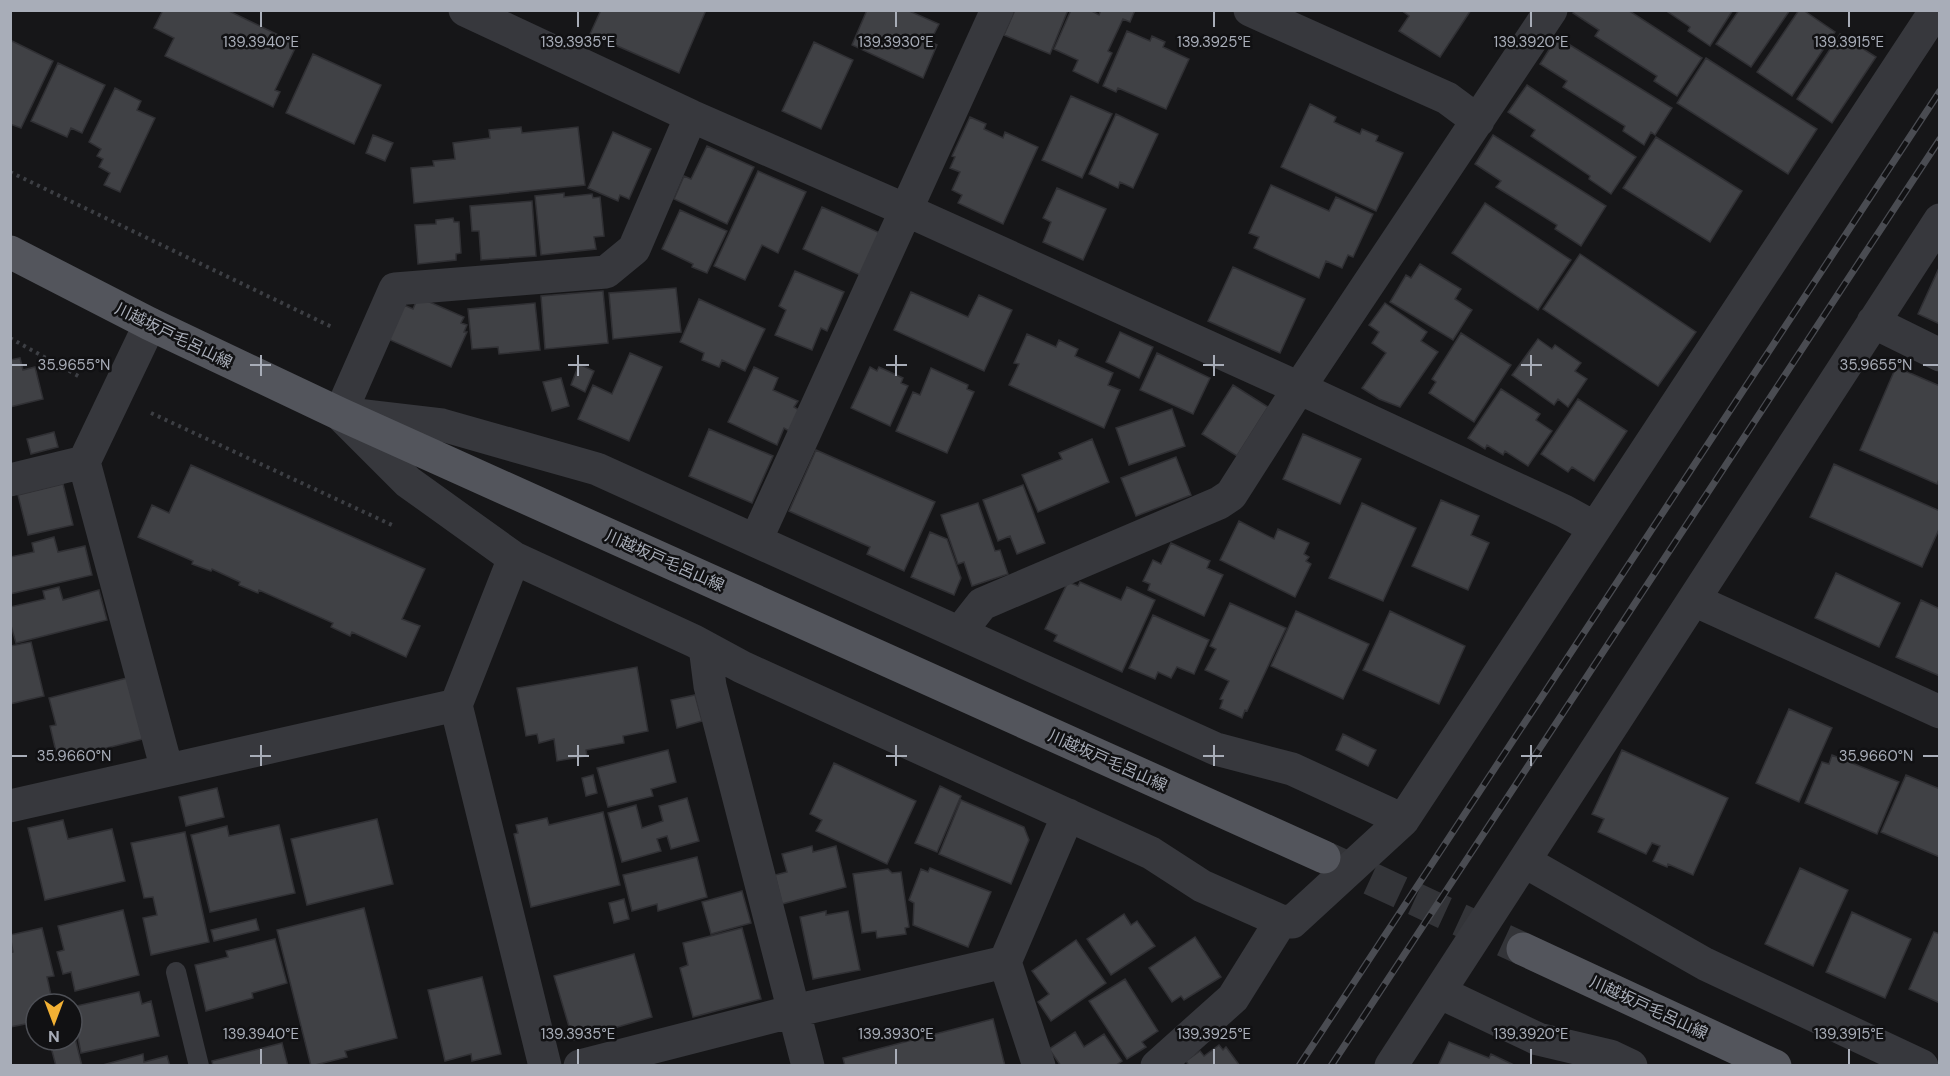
<svg xmlns="http://www.w3.org/2000/svg" width="1950" height="1076" font-family="'DM Sans','Noto Sans JP',sans-serif">
<rect width="100%" height="100%" fill="#161618"/>
<path fill="#404145" stroke="#303034" stroke-width="1.5" d="M163,10H227L297,44L275,90L280,92L273,107L165,56L174,38L154,28Z
M601,10H706L679,73L590,34Z
M867,10H907L939,24L930,42L937,45L923,78L852,45Z
M1015,10H1068L1050,54L1004,35Z
M1071,10H1090L1099,15L1101,10H1135L1130,22L1123,19L1108,51L1112,53L1098,83L1073,71L1078,60L1054,49Z
M1401,10H1471L1440,57L1399,31L1409,16Z
M1575,10H1628L1702,58L1677,96L1654,81L1657,76L1595,36L1599,30L1573,13Z
M1665,10H1733L1710,46L1688,31L1690,27Z
M1739,10H1790L1751,67L1716,44Z
M1799,10H1803L1835,32L1792,96L1757,72Z
M1127,31L1150,41L1152,36L1165,42L1163,47L1189,59L1166,109L1118,88L1116,92L1103,86Z
M1840,34L1876,57L1832,123L1797,99Z
M1557,37L1672,108L1655,135L1651,132L1644,145L1623,131L1625,126L1563,87L1567,81L1540,64Z
M10,40L53,61L21,128L10,124Z
M814,42L853,60L821,129L782,111Z
M313,54L381,85L354,144L286,113Z
M1706,58L1817,129L1788,174L1677,103Z
M58,63L105,85L82,133L71,128L67,137L31,121Z
M1527,85L1636,157L1611,194L1589,179L1590,176L1531,136L1535,130L1508,112Z
M115,88L141,101L137,110L155,118L120,192L104,185L110,173L99,167L103,159L97,156L101,149L89,142Z
M1071,96L1112,114L1082,178L1042,160Z
M1310,104L1336,117L1334,122L1360,134L1362,129L1378,136L1376,141L1403,153L1376,211L1281,167Z
M1116,114L1158,134L1133,188L1120,182L1118,188L1089,174Z
M970,117L986,124L984,129L1003,138L1005,132L1038,147L1003,224L958,203L962,195L952,190L960,172L950,168L955,157L952,156Z
M521,127L522,133L578,127L585,185L414,203L411,168L434,166L433,161L455,159L453,143L490,138L489,130Z
M613,132L651,149L629,199L620,195L618,201L588,188Z
M373,135L393,143L385,161L366,153Z
M1493,135L1606,206L1581,246L1555,229L1557,225L1496,187L1501,181L1475,164Z
M1656,137L1742,191L1710,242L1623,188Z
M707,146L754,167L727,224L674,199L684,176L691,179Z
M758,171L806,192L778,253L762,245L745,280L714,266Z
M1271,185L1329,211L1336,197L1373,214L1353,257L1348,255L1342,268L1326,261L1319,278L1254,248L1259,237L1249,233Z
M1057,188L1106,209L1083,260L1043,242L1051,222L1043,218Z
M564,193V197L592,194L593,198L600,197L604,236L594,237L596,249L541,255L535,196Z
M532,201L536,256L481,260L479,231H472L470,206Z
M1485,203L1571,260L1538,310L1452,253Z
M822,207L880,233L860,275L803,249Z
M680,210L727,231L707,273L692,267L693,264L662,249Z
M453,218L454,222H459L461,253L456,254V260L418,264L415,225L436,224V220Z
M1580,254L1696,332L1658,386L1543,309Z
M1420,264L1461,289L1455,299L1472,310L1453,340L1390,302L1406,275L1411,278Z
M1233,267L1305,299L1280,353L1208,321Z
M1939,268H1940V324L1918,314Z
M795,271L844,292L827,331L821,328L812,350L775,335L786,310L779,306Z
M676,288L681,332L613,339L609,293Z
M603,291L608,343L545,349L541,296Z
M911,292L968,317L979,295L1012,310L984,371L894,330Z
M418,297L464,317L461,323L467,325L464,332H467L451,367L388,339L404,305L413,309Z
M699,299L765,329L745,371L722,360L719,367L702,360L704,353L680,342Z
M535,303L540,350L499,354L498,347L472,349L468,309Z
M1385,303L1427,332L1421,341L1438,352L1400,407L1379,399L1362,388L1386,353L1372,343L1379,332L1369,325Z
M1120,332L1153,347L1139,378L1106,362Z
M1461,333L1511,365L1474,422L1429,393L1436,382L1432,379Z
M1027,334L1056,347L1059,340L1078,349L1075,356L1113,373L1108,385L1120,390L1104,428L1009,385L1019,364L1014,363Z
M1538,339L1552,349L1555,345L1581,363L1575,371L1587,379L1568,407L1558,399L1554,405L1512,375Z
M630,353L662,367L629,441L578,419L593,385L612,394Z
M1157,353L1210,378L1193,414L1140,390Z
M20,358L23,370L35,367L43,399L10,407V360Z
M579,364L594,371L585,392L571,385Z
M754,367L778,378L773,390L798,401L794,407L799,410L789,431L784,428L777,445L728,422Z
M870,367L877,371L879,367L903,378L901,383L908,386L890,426L851,408Z
M1896,367L1940,386V477L1937,484L1860,450Z
M931,368L968,385L967,389L974,392L947,453L896,431L913,392L920,395Z
M561,378L569,406L552,411L543,382Z
M1233,385L1268,407L1237,456L1202,434Z
M1501,389L1540,414L1536,420L1552,431L1528,466L1505,451L1503,455L1487,445L1485,449L1468,438Z
M1578,399L1627,431L1594,481L1572,467L1568,472L1541,454Z
M1172,409L1185,446L1129,465L1116,428Z
M709,429L773,456L752,503L689,476Z
M54,432L58,447L31,454L27,439Z
M1303,434L1361,459L1340,504L1283,479Z
M1092,439L1109,482L1038,512L1022,475L1062,459L1059,453Z
M816,450L935,502L904,571L867,554L870,547L789,511Z
M1176,457L1191,495L1136,516L1121,478Z
M1834,464L1940,511V527L1922,567L1810,517Z
M191,465L425,569L402,619L420,626L406,657L352,632L350,636L331,627L333,623L259,590L258,593L239,585L240,582L212,569L211,571L192,564L193,561L138,537L152,505L169,513Z
M63,484L73,525L28,535L18,495Z
M1023,485L1045,543L1017,554L1010,536L998,541L983,500Z
M1441,500L1479,516L1471,535L1489,543L1468,590L1412,566Z
M978,503L995,551L1000,550L1008,574L972,586L964,562L958,564L941,515Z
M1362,503L1416,528L1383,601L1329,578Z
M1239,521L1274,539L1278,529L1309,543L1304,554L1309,557L1306,561L1311,564L1295,597L1220,560Z
M930,532L947,539L961,578L954,595L911,577Z
M54,537L58,552L85,546L92,575L10,594V557L34,552L32,543Z
M1171,543L1210,561L1207,568L1223,575L1204,616L1148,590L1150,584L1143,581L1153,560L1161,564Z
M1836,573L1900,603L1879,647L1815,618Z
M1068,582L1078,586L1080,582L1121,600L1127,587L1155,600L1122,672L1054,641L1057,635L1045,629Z
M59,587L63,600L99,590L107,620L16,643L10,622V607L45,599L43,591Z
M1921,600L1940,609V676L1896,657Z
M1230,603L1286,628L1247,711L1245,710L1242,718L1220,708L1223,700L1220,699L1229,681L1205,670L1216,649L1210,646Z
M1296,611L1369,644L1343,699L1271,666Z
M1390,611L1465,646L1439,704L1363,670Z
M1153,615L1209,640L1194,674L1177,667L1171,678L1158,672L1155,679L1129,668Z
M31,642L44,696L10,704V646Z
M637,667L648,731L623,736L624,743L586,750L587,756L557,761L554,739L539,743L537,734L526,736L517,688Z
M127,678L143,739L58,760L50,726L56,725L49,698Z
M695,695L702,721L677,728L671,700Z
M1789,709L1832,728L1799,802L1756,783Z
M1343,734L1376,750L1368,766L1336,750Z
M668,750L676,782L651,789L653,796L608,807L597,768Z
M1622,750L1728,798L1693,875L1668,864L1667,867L1653,861L1660,846L1652,843L1646,854L1598,832L1604,819L1592,814Z
M1832,755L1899,782L1877,834L1805,803L1822,762L1829,764Z
M834,763L916,801L887,864L816,831L822,820L810,814Z
M593,775L597,793L586,796L582,778Z
M1906,775L1940,789V857L1881,832Z
M940,786L961,796L937,852L915,843Z
M217,788L224,817L186,826L179,797Z
M687,798L699,841L671,849L667,836L657,839L661,851L622,862L608,813L636,805L642,828L663,821L659,806Z
M961,800L1024,827L1029,840L1011,884L939,854Z
M603,812L620,885L531,907L514,834L518,833L516,825L547,818L549,825Z
M377,819L393,884L307,905L291,839Z
M63,820L68,839L112,829L125,881L45,900L28,828Z
M279,825L295,893L210,912L191,835L227,826L229,836Z
M185,832L209,942L151,955L143,918L157,915L153,897L144,898L131,843Z
M812,846L813,852L836,846L846,887L782,904L775,875L787,872L782,854Z
M697,857L707,897L658,911L657,904L632,911L623,875Z
M930,868L991,892L968,947L913,925L914,903L909,900L921,869L928,872Z
M1800,868L1848,890L1813,966L1765,944Z
M888,869L892,873L901,872L909,927L905,928L906,934L877,938L876,931L862,933L853,874Z
M742,891L751,923L711,934L702,902Z
M624,899L629,919L614,923L609,903Z
M364,908L397,1038L345,1051L347,1057L311,1066L277,930Z
M123,910L139,975L75,991L71,972L63,974L57,952L64,950L58,926Z
M826,911V915L848,911L860,970L813,979L800,917Z
M1852,912L1911,939L1885,998L1826,972Z
M1124,914L1131,925L1137,921L1155,946L1111,975L1087,939Z
M256,919L259,930L214,941L211,930Z
M42,928L54,976L47,977L53,1004H36V1022L10,1027V953L13,952L10,935Z
M742,928L761,999L693,1017L680,968L688,965L683,943Z
M1934,932L1940,934V1003L1909,989Z
M1195,937L1221,977L1184,1000L1181,996L1172,1002L1149,968Z
M275,939L287,983L252,993L253,998L206,1011L195,965L228,957L226,951Z
M1076,940L1106,983L1051,1021L1038,1002L1049,994L1032,971Z
M634,954L652,1017L573,1040L554,976Z
M482,977L501,1054L472,1061L471,1054L445,1061L428,990Z
M1125,979L1158,1031L1142,1042L1146,1047L1127,1059L1089,1001Z
M139,992L142,1004L151,1001L159,1036L81,1053L72,1007Z
M993,1019L1005,1066H845L843,1058Z
M1075,1032L1084,1047L1104,1034L1122,1061L1115,1066H1061L1049,1049Z
M74,1034L82,1066H56L49,1040H72V1035Z
M1449,1042L1489,1058L1491,1054L1516,1066H1438Z
M282,1043L288,1066H213L212,1061Z
M1219,1045L1223,1050L1226,1047L1240,1066H1189L1186,1061L1200,1051L1204,1056Z
M143,1054L144,1062L167,1056L170,1066H99Z"/>
<g fill="none" stroke-linecap="round" stroke-linejoin="round">
<path stroke="#333438" stroke-width="33" stroke-dasharray="33 16" stroke-linecap="butt" d="M1326,858L1523,949"/>
<path stroke="#3d3f44" stroke-width="4" stroke-dasharray="3 4.5" stroke-linecap="butt" d="M10,172L334,328
M10,338L80,377
M151,413L392,525"/>
<path stroke="#37383d" stroke-width="20" d="M176,972L199,1066"/>
<path stroke="#37383d" stroke-width="33" d="M465,10L691,116L906,210L1299,388L1564,511L1595,528
M1250,10L1447,98L1478,121
M1873,322L1940,355
M150,324L84,462L167,770
M340,414L395,289L606,272L634,249L691,116
M348,414L442,425L597,469L1216,749L1292,769L1403,820
M341,415L408,482L514,558L694,641L742,667L1151,853L1202,886L1281,921L1292,922L1403,820L1936,10
M10,480L84,462
M756,540L997,10
M514,558L456,705L545,1066
M1694,600L1940,712
M960,632L982,604L1219,503L1231,495L1299,388L1551,10
M705,647L710,686L808,1066
M10,806L456,705
M1524,861L1705,964L1922,1066
M1439,992L1538,1039L1610,1056L1631,1066
M580,1066L794,1011L1005,962
M1039,1066L1005,962L1068,815
M1157,1066L1233,998L1281,921
M1391,1066L1940,220"/>
<path stroke="#53555c" stroke-width="33" d="M10,252L150,324L340,414L1324,857
M1523,949L1775,1066"/>
<g stroke="#4a4c52" stroke-width="7">
<path id="rail" d="M1299,1066L1940,91
M1331,1066L1940,139"/>
</g>
<use href="#rail" stroke="#111113" stroke-width="4.5" stroke-dasharray="14" stroke-linecap="butt"/>
</g>
<path fill="none" stroke="#a8adb8" stroke-width="2" d="M261,12V27M578,12V27M896,12V27M1214,12V27M1531,12V27M1849,12V27M261,355V376M578,355V376M896,355V376M1214,355V376M1531,355V376M12,365H27M250,365H271M568,365H589M886,365H907M1203,365H1224M1521,365H1542M1923,365H1938M261,745V766M578,745V766M896,745V766M1214,745V766M1531,745V766M12,756H27M250,756H271M568,756H589M886,756H907M1203,756H1224M1521,756H1542M1923,756H1938M261,1049V1064M578,1049V1064M896,1049V1064M1214,1049V1064M1531,1049V1064M1849,1049V1064"/>
<g text-anchor="middle" stroke-width="5" stroke-linejoin="round" paint-order="stroke">
<g font-size="16" fill="#a8adb8" stroke="#111113">
<text transform="translate(174 335) rotate(26)" y="6">川越坂戸毛呂山線</text>
<text transform="translate(665 560) rotate(24)" y="6">川越坂戸毛呂山線</text>
<text transform="translate(1108 760) rotate(24)" y="6">川越坂戸毛呂山線</text>
<text transform="translate(1649 1007) rotate(25)" y="6">川越坂戸毛呂山線</text>
</g>
</g>
<g font-size="15" text-anchor="middle" fill="#a8adb8" stroke="#111113" stroke-width="5" stroke-linejoin="round" paint-order="stroke">
<text x="261" y="47">139.3940°E</text>
<text x="578" y="47">139.3935°E</text>
<text x="896" y="47">139.3930°E</text>
<text x="1214" y="47">139.3925°E</text>
<text x="1531" y="47">139.3920°E</text>
<text x="1849" y="47">139.3915°E</text>
<text x="1876" y="370">35.9655°N</text>
<text x="74" y="370">35.9655°N</text>
<text x="1876" y="761">35.9660°N</text>
<text x="74" y="761">35.9660°N</text>
<text x="261" y="1039">139.3940°E</text>
<text x="578" y="1039">139.3935°E</text>
<text x="896" y="1039">139.3930°E</text>
<text x="1214" y="1039">139.3925°E</text>
<text x="1531" y="1039">139.3920°E</text>
<text x="1849" y="1039">139.3915°E</text>
</g>
<rect width="1950" height="1076" fill="none" stroke="#a8adb8" stroke-width="24"/>
<g transform="translate(54 1022) rotate(180)"><circle r="28" fill="#111113" stroke="#4d4f55" stroke-width="1.5"/>
<path d="M0-4.5L10 22L0 15L-10 22Z" fill="#f2b134"/>
<text y="-9" font-size="16" font-weight="bold" text-anchor="middle" fill="#a8adb8">N</text>
</g>
</svg>
